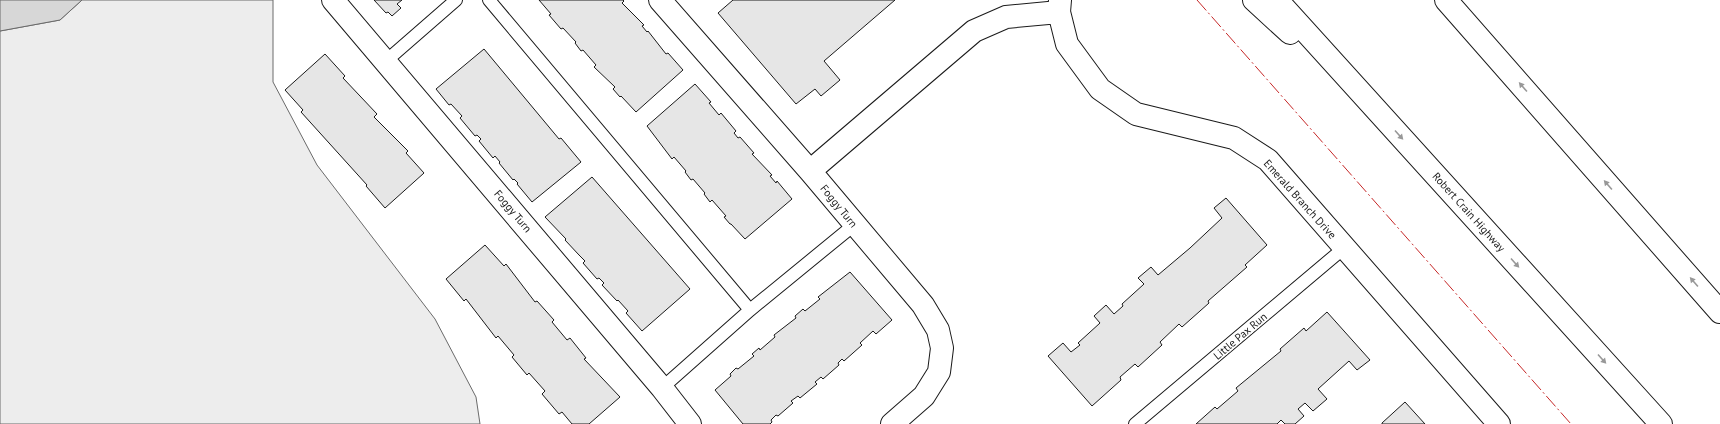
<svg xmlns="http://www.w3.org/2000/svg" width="1720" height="424" font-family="'PT Sans',sans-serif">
<rect width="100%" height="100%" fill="#fff"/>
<path fill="#ededed" stroke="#6a6a6a" d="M82,0H273V82L317,165L435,319L476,397L480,424H0V31L60,20Z"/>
<path fill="#d7d7d7" stroke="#6a6a6a" d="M0,0H82L60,20L0,31Z"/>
<path fill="#e6e6e6" stroke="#1a1a1a" d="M374,0H402L397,4L401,8L392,16L388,12L386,13Z
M539,0H623L624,1L622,3L644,25L642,26L647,32L648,31L666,54L668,53L683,70L636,112L621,96L620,97L613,89L615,87L594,67L596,65L583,50L581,51L575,43L576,42L563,28L561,29L549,15L551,14Z
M733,0H895L824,61L840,80L821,96L815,89L796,104L718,13Z
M484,49L559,139L561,138L581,162L532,202L517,184L518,183L514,179L513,180L499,163L500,162L495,156L493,158L479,141L481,139L477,135L475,136L460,118L462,116L451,104L449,105L436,89Z
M325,54L345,76L343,78L377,114L374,117L408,151L406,153L424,173L385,208L366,186L367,185L301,112L303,110L285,90Z
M695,84L711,102L709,103L719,115L721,113L736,131L734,133L738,138L740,137L754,153L752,154L772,175L770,176L776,183L777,181L792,199L745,239L731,224H730L724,217L726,216L712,200L710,202L704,194L705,193L693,179L691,180L685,172L686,171L674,157L672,159L647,126Z
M592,177L690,289L642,331L626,313L628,311L618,300L617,301L602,285L604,283L599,278L597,279L583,263L585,261L579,255L565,240L566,239L545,217Z
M1226,198L1267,245L1245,265L1247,267L1208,301L1209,303L1182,327L1179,324L1160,342L1162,345L1138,367L1135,364L1120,377L1121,380L1092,406L1048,356L1063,343L1071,352L1080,345L1078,343L1100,323L1094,316L1106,305L1114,314L1123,306L1122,304L1144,284L1138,278L1151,267L1158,275L1190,248L1222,218L1214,208Z
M485,245L504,266L506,264L535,302L537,301L554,320L552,322L567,340L570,338L586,358L584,359L620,397L589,424H572L562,412L559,414L542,394L545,391L529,373L527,375L512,357L514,355L498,336L496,338L466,299L464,301L446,279Z
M850,272L892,320L876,334L873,331L860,343L862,345L844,361L842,359L838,363L839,365L823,379L821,377L815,382L817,384L800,398L798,396L791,401L793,403L778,416L776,415L771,420L772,422L770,424H743L715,390L731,376L730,374L736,368L738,369L754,356L752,354L759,348L760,350L775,337L774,335L796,318L795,316L803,309L805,311L820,299L818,297Z
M1327,312L1370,360L1357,370L1349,361L1318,389L1327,399L1313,411L1305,403L1298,409L1304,416L1295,424H1285L1281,420L1277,424H1196L1215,407L1217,409L1238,391L1236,388L1281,351L1280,349L1304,328L1306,331Z
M1405,402L1425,424H1382V423Z"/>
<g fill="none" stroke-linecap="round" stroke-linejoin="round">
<g stroke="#1a1a1a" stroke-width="14">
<path id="lane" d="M489,0L750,310L854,225
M386,61L456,0
M662,388L750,310
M1135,424L1344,248"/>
</g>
<g stroke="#1a1a1a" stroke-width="24">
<path id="street" d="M333,0L662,388L690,424
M660,0L810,171L923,305L938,330L942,348L939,372L924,396L892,424
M1060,0L1059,12L1067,44L1100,89L1136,114L1234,138L1268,160L1499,424
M810,171L974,31L1006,17L1059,12"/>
</g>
<g stroke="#1a1a1a" stroke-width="24">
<path id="highway" d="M1254,0L1290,33
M1277,0L1661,424
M1446,0L1720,312"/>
</g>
<use href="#lane" stroke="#fff" stroke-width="12"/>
<use href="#street" stroke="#fff" stroke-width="22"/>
<use href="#highway" stroke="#fff" stroke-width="22"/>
<path stroke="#c62828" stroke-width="1" stroke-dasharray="14 3 2 3" stroke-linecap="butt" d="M1197,0L1571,424"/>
</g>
<defs><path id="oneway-solid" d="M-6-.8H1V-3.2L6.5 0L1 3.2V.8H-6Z"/></defs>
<g fill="#989898">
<use href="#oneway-solid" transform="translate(1523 87) rotate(-131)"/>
<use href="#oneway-solid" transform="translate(1399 135) rotate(48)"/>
<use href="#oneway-solid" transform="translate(1608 185) rotate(-131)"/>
<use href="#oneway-solid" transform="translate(1515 263) rotate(48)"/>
<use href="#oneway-solid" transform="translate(1694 282) rotate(-131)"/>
<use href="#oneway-solid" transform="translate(1602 359) rotate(48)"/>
</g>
<g text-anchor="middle" stroke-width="3" stroke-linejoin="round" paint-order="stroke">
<g font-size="11" fill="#1a1a1a" stroke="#fff">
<text transform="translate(1300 199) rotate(48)" y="4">Emerald Branch Drive</text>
<text transform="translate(839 206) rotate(51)" y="4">Foggy Turn</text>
<text transform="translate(513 211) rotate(50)" y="4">Foggy Turn</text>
<text transform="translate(1469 212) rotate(48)" y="4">Robert Crain Highway</text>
<text transform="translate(1240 336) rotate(-40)" y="4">Little Pax Run</text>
</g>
</g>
</svg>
